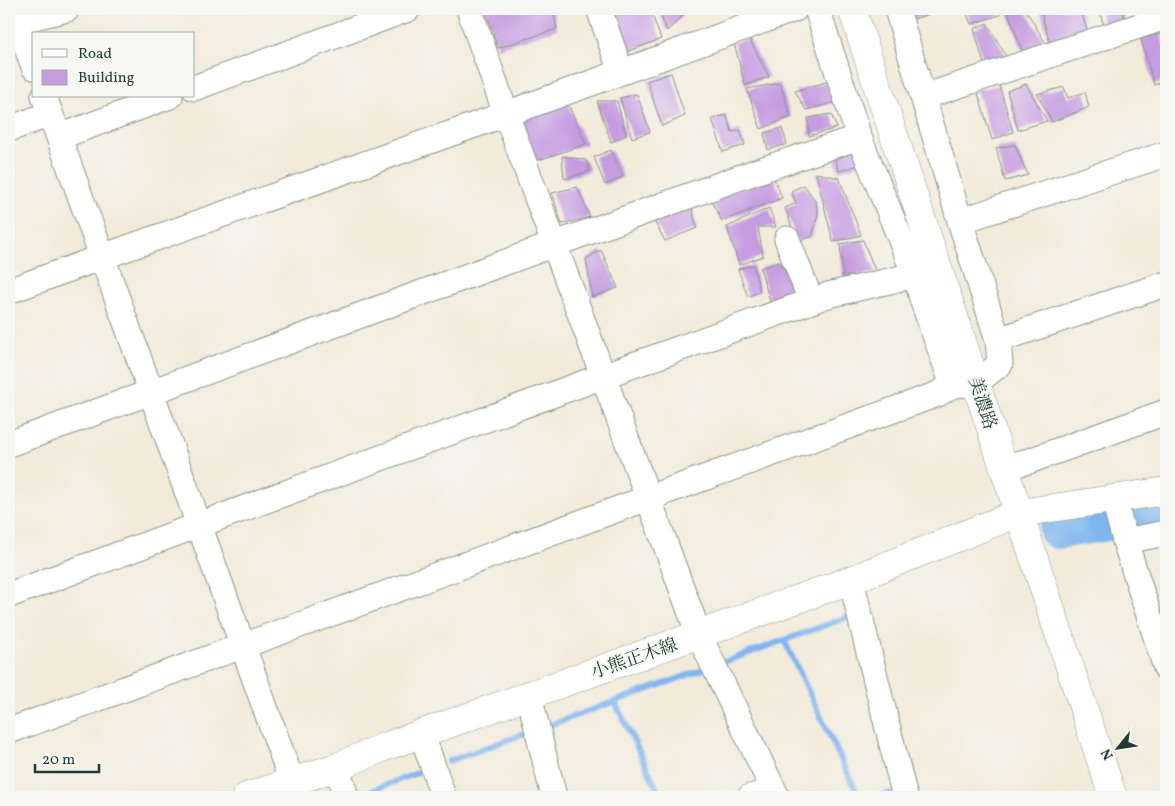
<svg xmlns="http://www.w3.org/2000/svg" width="1175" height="806" font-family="Vollkorn,'Noto Serif JP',serif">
<rect width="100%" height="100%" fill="#f6f6f2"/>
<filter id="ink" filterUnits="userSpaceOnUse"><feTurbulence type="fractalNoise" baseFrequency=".02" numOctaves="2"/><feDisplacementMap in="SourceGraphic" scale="10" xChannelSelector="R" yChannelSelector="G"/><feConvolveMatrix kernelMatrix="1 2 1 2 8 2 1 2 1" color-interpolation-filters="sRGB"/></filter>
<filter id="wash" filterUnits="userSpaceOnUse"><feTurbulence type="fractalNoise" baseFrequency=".0096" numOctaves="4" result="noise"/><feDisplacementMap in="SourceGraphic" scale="20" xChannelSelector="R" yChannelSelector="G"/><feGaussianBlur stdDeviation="1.12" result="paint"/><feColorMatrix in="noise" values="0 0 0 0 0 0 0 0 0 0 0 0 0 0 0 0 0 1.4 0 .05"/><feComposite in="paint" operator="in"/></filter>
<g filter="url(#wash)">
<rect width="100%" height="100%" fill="#f2ebda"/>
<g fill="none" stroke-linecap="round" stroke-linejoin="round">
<path stroke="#80b6ef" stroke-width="6" d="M784,640L859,797
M724,662L851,616
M615,702L661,797
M550,725L702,670
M449,761L530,732
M360,795L417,773
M877,797L890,793"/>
<path stroke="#80b6ef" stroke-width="38" d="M1058,530L1166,513"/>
</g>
<g id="blocks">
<path fill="#c69ce1" d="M485,9H553L557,29L498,48Z
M607,9H650L661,39L624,53Z
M658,9H680L683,16L667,31Z
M908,9H938L939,11L911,20Z
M965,9H999L1000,15L971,24Z
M1007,9H1025L1048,47L1024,56Z
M1040,9H1080L1088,33L1051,47Z
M1099,9H1122L1125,21L1104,26Z
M987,23L1006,56L984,64L974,29Z
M1161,34L1166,54V81L1154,85L1141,39Z
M749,38L769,77L745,85L734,43Z
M671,73L685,116L662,126L647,81Z
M830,81L837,102L806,110L795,91Z
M780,83L791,117L761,129L747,89Z
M1026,84L1047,121L1018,130L1007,91Z
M999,85L1013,132L992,140L977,90Z
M1064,87L1068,98L1085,92L1089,107L1052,122L1037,94Z
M1166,88V114L1160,91Z
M637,94L650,132L632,138L620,98Z
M597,101H617L626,135L611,142Z
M567,102L586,144L536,161L521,119Z
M831,114L837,128L809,136L808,118Z
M726,115L732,132L740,130L745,145L723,152L712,119Z
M782,128L787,144L768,150L764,133Z
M1015,145L1028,175L1005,181L996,148Z
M855,146L862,164L839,171L832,152Z
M611,150L623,177L605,185L594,157Z
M562,156L586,160L590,171L564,179Z
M816,173L839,178L861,235L833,242Z
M773,176L782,198L722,221L711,200Z
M804,185L816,202L818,215L812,237L797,241L785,208L796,203L791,191Z
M577,187L590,217L562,224L552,193Z
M692,208L697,228L665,241L653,219Z
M769,208L776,227H758L763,256L739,265L727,227Z
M863,240L876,273L843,277L840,244Z
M601,250L618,288L592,297L586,259Z
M779,262L799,297L772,308L760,268Z
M753,265L760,291L748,297L738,269Z"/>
</g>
</g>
<g filter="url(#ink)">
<use href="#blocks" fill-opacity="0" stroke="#889487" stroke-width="1"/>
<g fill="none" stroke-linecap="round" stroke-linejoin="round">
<g stroke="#889487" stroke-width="27">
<path id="minor" d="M469,9L506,114L699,635L777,797
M599,9L621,72
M897,9L923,97
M1166,17L923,97L960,221L998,340L1166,284
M17,21L34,67
M9,22L17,21L67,9
M194,88L408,9
M44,96L292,782
M9,129L50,114
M59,137L170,96
M960,221L1166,154
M787,239L811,301
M9,291L102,257L506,114L795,9
M957,385L976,383L1000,364L998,340
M9,444L555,244L755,172L859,137
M1004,467L1029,461L1166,412
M1114,499L1125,541
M1166,533L1125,541L1166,668
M851,580L905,797
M9,595L603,376L828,295L915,275
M529,695L554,797
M9,731L648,498L938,394L953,385L923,302L915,275L859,137L817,9
M422,734L443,796
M337,767L346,797
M750,797L774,791"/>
</g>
<g stroke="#889487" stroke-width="29">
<path id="tertiary" d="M1019,513L1166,491"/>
</g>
<g stroke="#889487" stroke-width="29">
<path id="secondary" d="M246,797L337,767L384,747L851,580L1019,513"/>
</g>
<g stroke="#889487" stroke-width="29">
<path id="primary" d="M852,9L1113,797"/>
</g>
<use href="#minor" stroke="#fff" stroke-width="25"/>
<use href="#tertiary" stroke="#fff" stroke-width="28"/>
<use href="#secondary" stroke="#fff" stroke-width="28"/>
<use href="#primary" stroke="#fff" stroke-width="28"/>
</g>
</g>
<g text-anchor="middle" stroke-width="4" stroke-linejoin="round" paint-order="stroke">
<g font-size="18" fill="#1f3d34" stroke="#f6f6f2">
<text transform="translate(983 403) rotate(72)" y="6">美濃路</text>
<text transform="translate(634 658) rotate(-19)" y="6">小熊正木線</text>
</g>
</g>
<rect width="1175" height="806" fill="none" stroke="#f6f6f2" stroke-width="30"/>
<rect x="32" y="32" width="162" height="65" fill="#f6f6f2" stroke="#a0aca6"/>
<rect x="42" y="49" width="25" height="8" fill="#ffffff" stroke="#a0aca6"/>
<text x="78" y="58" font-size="15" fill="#1f3d34">Road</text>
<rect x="42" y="70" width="25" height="15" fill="#c69ce1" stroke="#a0aca6"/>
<text x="78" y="82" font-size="15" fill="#1f3d34">Building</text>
<g transform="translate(1118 748) rotate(240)" stroke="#f6f6f2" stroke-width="4" paint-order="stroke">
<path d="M0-4L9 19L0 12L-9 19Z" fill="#1f3d34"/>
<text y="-8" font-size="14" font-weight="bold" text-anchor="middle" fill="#1f3d34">N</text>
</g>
<path d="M35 764v8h64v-8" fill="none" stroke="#1f3d34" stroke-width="2.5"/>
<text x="42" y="764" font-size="15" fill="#1f3d34" stroke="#f6f6f2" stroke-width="4" paint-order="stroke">20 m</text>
</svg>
